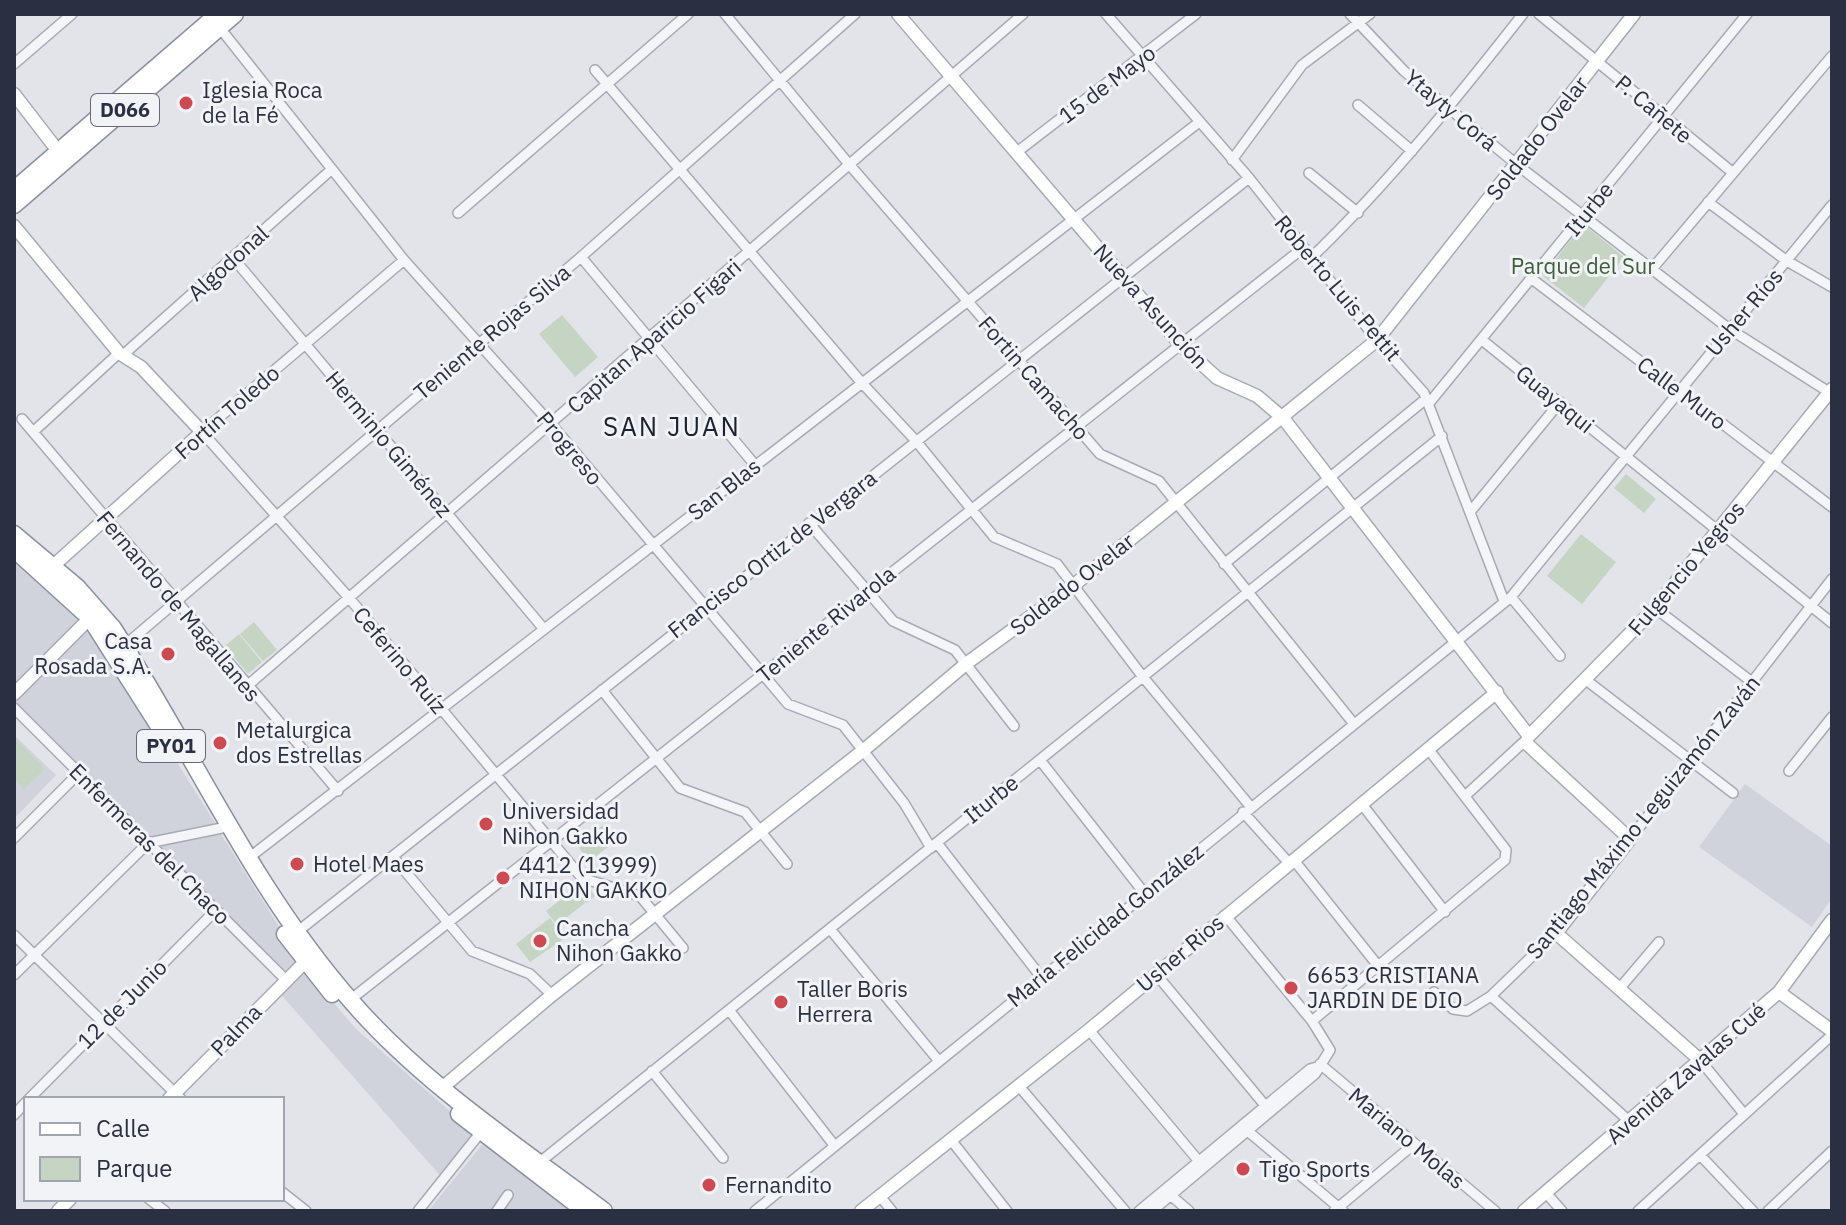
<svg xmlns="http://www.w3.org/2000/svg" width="1846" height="1225" font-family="'IBM Plex Sans',sans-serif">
<rect width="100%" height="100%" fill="#e2e4ea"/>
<path fill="#d0d3dc" d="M14,560L92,627L217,826L147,839L14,707Z
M14,735L56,775L14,819Z
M1745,784L1832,846V898L1812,927L1699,847Z
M219,831L306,970L356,1029L475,1133L444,1180L276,989L285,980L148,843Z
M486,1140L578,1211H428Z"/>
<path fill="#c6d4c3" d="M1583,224L1624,257L1584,308L1543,276Z
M562,315L598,357L575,377L539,334Z
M1626,474L1656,499L1644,513L1614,488Z
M1581,534L1616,562L1582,604L1547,576Z
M254,622L277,650L263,661L240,634Z
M239,634L262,662L248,674L225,646Z
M14,737L45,769L24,789L14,779Z
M603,825L615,842L589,861L577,845Z
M589,888L595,896L586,903L582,898L585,903L557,925L546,911L574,889L580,896Z
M550,918L565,938L530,962L516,944Z"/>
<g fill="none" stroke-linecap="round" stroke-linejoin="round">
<g stroke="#a7aab4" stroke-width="12">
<path id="street" d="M725,14L848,163L1100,454L1159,481L1354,724
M1106,14L1249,178L1377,340L1424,393L1504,601
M1350,14L1404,71L1516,164L1728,328L1832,394
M1539,14L1732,172
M220,28L404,260L552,425L788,704L843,725L904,803L931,848
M14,64L72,14
M595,70L861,382L916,441L994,537L1057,564L1143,677L1250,806
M1358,105L1412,151
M1017,152L1196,14
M1232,160L1302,65L1370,14
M1309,173L1358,213
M1708,202L1787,261L1832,287
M458,213L688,14
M581,257L755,465
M1311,258C1389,183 1456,99 1523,14
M234,259L543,628
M404,260L202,432L350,599L582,878L640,896L683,948
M1652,269L1832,56
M1532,279L1832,507
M1482,340L1832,623
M123,355L332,169
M1430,402L1747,14
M22,419L338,791
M33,432L119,353
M1470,512L1560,402
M809,523L893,621L955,650L1014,726
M1224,564L1427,398
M1511,597L1560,656
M1655,608L1752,682
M124,646L581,257L855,14
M1586,680L1733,793
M247,686L1023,14
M602,690L680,788L745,812L787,864
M14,708L285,979
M1040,760L1145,894
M1789,771L1832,717
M1465,796L1527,739
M1361,803L1445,912
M1243,812L1288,862
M14,838L79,773
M1630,839L1832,579
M937,843L1041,977
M250,857L1198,123
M394,858L472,951L530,974L552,995
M1293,859L1379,967
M830,929L938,1060
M297,932L1249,178
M14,935L181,1099
M1156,974L1268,1109
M14,975L148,843L222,828
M1619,989L1659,942
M1434,992L1453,1009L1467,1011L1491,996L1556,933
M1491,996L1629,1121
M350,1000L1303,248
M729,1010L834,1145
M1312,1021L1505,860L1506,850L1429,750
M1089,1030L1202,1165
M1700,1060L1744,1114
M1320,1064L1495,1211
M652,1071L723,1158
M1018,1085L1125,1211
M29,1099L216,910
M14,1115L26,1102
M1244,1128L1343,1211
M951,1140L1007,1211
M1700,1155L1753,1211
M540,1162L1442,436
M282,1192L306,1211
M1167,1192L1189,1211
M1546,1193L1562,1211
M879,1195L892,1211
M149,1199L165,1211
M418,1211L481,1132
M497,1211L508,1195
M755,1211L1511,597L1832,205
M1139,1211L1310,1069L1317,1067
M1152,1211L1315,1074L1330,1050L1312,1021L1225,915
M1334,1211L1413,1145
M1638,1211L1832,1035
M1768,1211L1832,1151"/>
</g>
<g stroke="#a7aab4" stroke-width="15">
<path id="secondary" d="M898,14L1180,344L1217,378L1257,396L1283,418L1529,736L1655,608L1832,389
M14,94L58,151
M14,226L119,353L141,367L202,432L53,566
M14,694L90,618
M1526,743L1630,839L1556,933L1700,1060
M1779,992L1832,1031
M443,1087L552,995L865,749L967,663L1074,585L1377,340L1634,14
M169,1099L305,962
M58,1211L70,1199
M861,1211L1089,1030L1497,692
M1524,1211L1779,992L1832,920"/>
</g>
<g stroke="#8990a0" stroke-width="19">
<path id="highway" d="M14,190L218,14
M14,205L235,14
M14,534L77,587L113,628C193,752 254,891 352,1002C423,1084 518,1146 604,1211
M14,549L90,618L167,739
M285,934L332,994
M459,1114L585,1211"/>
</g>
<use href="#street" stroke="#f4f5f8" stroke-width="9"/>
<use href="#secondary" stroke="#fff" stroke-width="12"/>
<use href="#highway" stroke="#fff" stroke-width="16"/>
</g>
<g fill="#cc4a51" stroke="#f1f3f7" stroke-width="3">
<circle cx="186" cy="103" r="8"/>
<circle cx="168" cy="654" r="8"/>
<circle cx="220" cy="743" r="8"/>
<circle cx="486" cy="824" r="8"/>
<circle cx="297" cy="864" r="8"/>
<circle cx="503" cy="878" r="8"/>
<circle cx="540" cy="941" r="8"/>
<circle cx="1291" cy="988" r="8"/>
<circle cx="781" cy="1002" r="8"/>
<circle cx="1243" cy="1169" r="8"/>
<circle cx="709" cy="1185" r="8"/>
</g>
<g text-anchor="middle" stroke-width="6" stroke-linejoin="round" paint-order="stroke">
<g fill="#f1f3f7" stroke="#666a78" stroke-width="2">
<rect x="91" y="94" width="68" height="32" rx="6"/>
<rect x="137" y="730" width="68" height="32" rx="6"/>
</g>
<g font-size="20" font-weight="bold" fill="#2a3042">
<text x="125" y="117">D066</text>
<text x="171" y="753">PY01</text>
</g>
<g font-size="22" fill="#2a3042" stroke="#f1f3f7">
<text transform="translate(1107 84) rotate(-37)" y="8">15 de Mayo</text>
<text transform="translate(1654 109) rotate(40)" y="8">P. Cañete</text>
<text transform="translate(1451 110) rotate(40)" y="8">Ytayty Corá</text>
<text transform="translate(1537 138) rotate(-52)" y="8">Soldado Ovelar</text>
<text transform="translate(1589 209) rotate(-51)" y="8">Iturbe</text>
<text transform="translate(228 263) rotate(-42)" y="8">Algodonal</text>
<text transform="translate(1338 288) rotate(50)" y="8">Roberto Luis Pettit</text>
<text transform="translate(1151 306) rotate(48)" y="8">Nueva Asunción</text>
<text transform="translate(1744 312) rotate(-50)" y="8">Usher Ríos</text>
<text transform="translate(492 332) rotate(-40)" y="8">Teniente Rojas Silva</text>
<text transform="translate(654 336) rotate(-41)" y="8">Capitan Aparicio Figari</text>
<text transform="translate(1034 378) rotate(49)" y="8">Fortin Camacho</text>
<text transform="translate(1682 393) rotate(37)" y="8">Calle Muro</text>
<text transform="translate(1555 399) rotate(39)" y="8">Guayaqui</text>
<text transform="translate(227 412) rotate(-41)" y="8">Fortín Toledo</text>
<text transform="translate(389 444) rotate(50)" y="8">Herminio Giménez</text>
<text transform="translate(570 448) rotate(50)" y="8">Progreso</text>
<text transform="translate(724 489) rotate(-38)" y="8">San Blas</text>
<text transform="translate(772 554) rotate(-38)" y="8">Francisco Ortiz de Vergara</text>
<text transform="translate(1686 568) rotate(-50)" y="8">Fulgencio Yegros</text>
<text transform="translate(1072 584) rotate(-38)" y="8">Soldado Ovelar</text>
<text transform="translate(179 606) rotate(50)" y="8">Fernando de Magallanes</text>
<text transform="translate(826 624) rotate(-39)" y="8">Teniente Rivarola</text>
<text transform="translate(400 660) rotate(50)" y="8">Ceferino Ruíz</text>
<text transform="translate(991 799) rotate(-39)" y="8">Iturbe</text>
<text transform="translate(1643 817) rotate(-51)" y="8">Santiago Máximo Leguizamón Zaván</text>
<text transform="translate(150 844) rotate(45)" y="8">Enfermeras del Chaco</text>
<text transform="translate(1105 925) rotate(-39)" y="8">María Felicidad González</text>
<text transform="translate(1180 953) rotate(-40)" y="8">Usher Rios</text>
<text transform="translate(122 1004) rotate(-45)" y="8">12 de Junio</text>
<text transform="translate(236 1030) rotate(-46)" y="8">Palma</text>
<text transform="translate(1686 1073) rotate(-41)" y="8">Avenida Zavalas Cué</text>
<text transform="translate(1407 1138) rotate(40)" y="8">Mariano Molas</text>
</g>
<g font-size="22" fill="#2a3042" stroke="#f1f3f7" text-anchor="start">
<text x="202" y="98">Iglesia Roca<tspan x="202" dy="25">de la Fé</tspan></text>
<text x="152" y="649" text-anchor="end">Casa<tspan x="152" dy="25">Rosada S.A.</tspan></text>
<text x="236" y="738">Metalurgica<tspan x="236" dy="25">dos Estrellas</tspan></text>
<text x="502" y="819">Universidad<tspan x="502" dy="25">Nihon Gakko</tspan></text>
<text x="313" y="872">Hotel Maes</text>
<text x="519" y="873">4412 (13999)<tspan x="519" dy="25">NIHON GAKKO</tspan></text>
<text x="556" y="936">Cancha<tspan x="556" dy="25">Nihon Gakko</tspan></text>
<text x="1307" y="983">6653 CRISTIANA<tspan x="1307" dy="25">JARDIN DE DIO</tspan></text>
<text x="797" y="997">Taller Boris<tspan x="797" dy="25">Herrera</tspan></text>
<text x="1259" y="1177">Tigo Sports</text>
<text x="725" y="1193">Fernandito</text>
</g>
<g font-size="22" fill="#3b5d38" stroke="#f1f3f7">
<text x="1583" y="274">Parque del Sur</text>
</g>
<g font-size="26" letter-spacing="2" fill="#1c2232" stroke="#f1f3f7">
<text x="672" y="436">SAN JUAN</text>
</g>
</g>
<rect width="1846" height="1225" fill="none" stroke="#2a3042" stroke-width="32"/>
<rect x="24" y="1097" width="260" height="104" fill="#f1f3f7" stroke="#a1a5af" stroke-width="2"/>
<rect x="40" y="1123" width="40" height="12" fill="#ffffff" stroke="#a1a5af" stroke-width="2"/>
<text x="96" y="1137" font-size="24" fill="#2a3042">Calle</text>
<rect x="40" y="1157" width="40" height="24" fill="#c6d4c3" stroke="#a1a5af" stroke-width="2"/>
<text x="96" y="1177" font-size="24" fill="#2a3042">Parque</text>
</svg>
